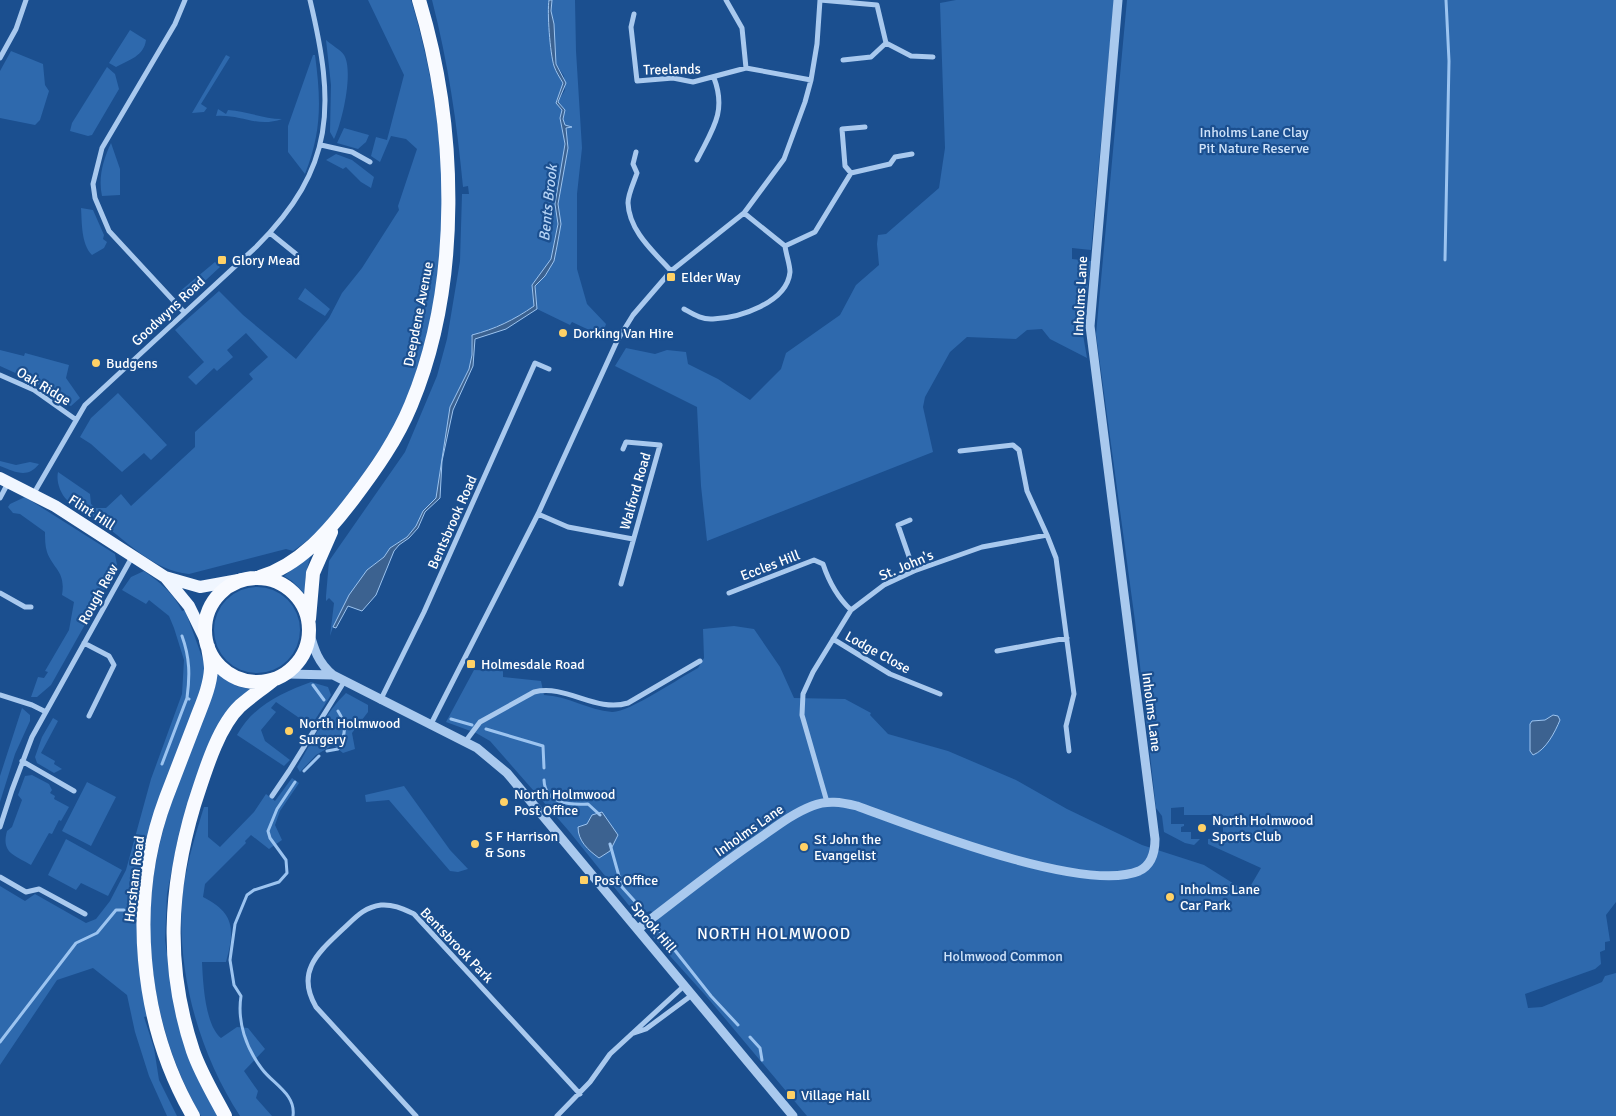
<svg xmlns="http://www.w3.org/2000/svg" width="1616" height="1116" font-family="Signika,sans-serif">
<rect width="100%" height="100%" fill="#1b4f8f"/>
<path fill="#2e69ad" d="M368,0H411C453,138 458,297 393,429C387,441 378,452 370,464C350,496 325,530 293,551L286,549L189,574C153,571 125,539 96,519C87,513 75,508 67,500C60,493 56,481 58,472L90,494L91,504L96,508H106L121,494L131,506L195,447V432L253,379L249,374L268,357L246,333L227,350L233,357L217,371L214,368L196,385L188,377L204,362L175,330L219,291L243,315L296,359L329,318L342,293L362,268L399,210L398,206L417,149L406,139L391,136L380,162L371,156L376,137L387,140L404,75Z
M432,0H549C547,12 550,53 554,66C556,72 560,78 563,83L556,103L562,110L560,119L565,144L555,204L558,224L551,259L542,274L534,282L532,290L534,306L512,320L471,337L472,355L469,369L450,408L436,498L423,511L416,526L407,537L390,548L384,557L367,570L333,627L330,636L334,603L329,598L326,601V596L329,561L405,452L437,376L447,339L460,261L462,194H469L468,186L463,187C457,123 448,62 432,0Z
M552,0H575L576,51L582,148L577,194V269L587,304L606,324L602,336L572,322L570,325L537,309L535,286L545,276L554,261L557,246L561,224L558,204L568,148L566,128L571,127L565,125L563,119L565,110L558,102L565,90L564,76L556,64L554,24L551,11Z
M956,0H1114L1091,250L1072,248V259L1091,261L1082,329L1087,358L1050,339L1042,329L1027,330L1016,339L967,337L950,352L925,397L923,407L933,452L707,541L701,486L697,407L615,366L626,348L655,354L667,350L686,352L688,364L718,379L750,400L781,369L786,353L840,315L856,285L879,265L877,244L878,235L886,234L939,188L945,148L940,3Z
M1127,0H1616V902L1606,915L1610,941L1605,942V950L1600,952L1601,964L1595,969L1525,994L1528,1008L1542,1007L1602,982L1605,976L1616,973V1116H807L706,996L653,937V929L658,919L651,911L642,913L631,908L568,830L490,741L476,733L446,722L474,670L503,671V677L541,681L544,695C568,696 588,710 612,712C628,713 681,677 698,668L704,658L703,629L734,626L754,629L780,667L794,698L845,699L871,713L870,715L888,734L948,751L1016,780L1067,809L1142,845L1204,865L1247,892L1261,868L1208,844V839L1223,838V815H1184V807L1171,808V824H1184V826L1181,827V832H1191V839H1200L1194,845L1185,843L1164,832L1162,816L1156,808L1135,621L1096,334Z
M130,30L146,40C144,56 129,60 116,67L109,63Z
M326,40C331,45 340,49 344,55C354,71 342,123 334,139L330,132L331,85Z
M11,51L43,64L45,85L49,91L40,120L35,125L0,118V71Z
M226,55L230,57L201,104L207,108L204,112L192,113Z
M313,55H315C321,100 322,131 305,174L288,152V126Z
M107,67L115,74L119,89L92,135L88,136L70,131L72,123Z
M218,109L226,114L228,110C247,111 263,119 282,119C257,128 241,114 216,116Z
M344,128L369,135L366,142L358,149L337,143Z
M111,143L120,169V195L102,196C98,178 103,160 111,143Z
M336,154L352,160L374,177L371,188L361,182L346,167L343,169L326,160Z
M81,208L93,210L104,235L103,239L107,242L104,248L92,255C81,244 82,222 81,208Z
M215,262L220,267L193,292L183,295L179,292Z
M305,288L330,309L325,316L298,299Z
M0,350L24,356L25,353L69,365L66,378L80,398L71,406L66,404L33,381L0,366Z
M118,393L167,445L151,460L144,453L122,472L91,444L80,437L91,418Z
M0,461L16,465L30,462L39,464C27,479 16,472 0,466Z
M25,497L115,554L117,565L114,573L51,685L37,697H31L38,677L44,678L48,672L45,671L69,630L74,602L62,595C66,571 53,569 47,552C45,546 45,538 45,532L20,514L13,513L8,507L10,504Z
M308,556L310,557L305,578V594L292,581L284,576Z
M144,571C161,583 173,593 182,611L185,610L206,668L204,683L147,854L148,1016L144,1017L154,1048L159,1080L177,1116H167L149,1076L135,1032L127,995L93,968L57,980L0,1065V886L25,901L35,894L86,923L96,919L110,901L126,870L151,779L182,694L184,660L174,628L169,616L149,600L146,604L122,590L131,577Z
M214 630a43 43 0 1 1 86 0a43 43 0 1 1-86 0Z
M217,673L236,686L250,689L239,699L191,794L179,833L167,894L165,940L175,1008L218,1116H201C158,1042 141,952 155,867C167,801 194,736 217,673Z
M311,682L328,687L331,695L311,726L276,702L271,708L276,712L261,730L265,741L290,760L284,766L237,735C253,706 281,693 311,682Z
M346,693L368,705V712L352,733L355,749L343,753L333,745L316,755L300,772L297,767C312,742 325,713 346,693Z
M22,708L30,715V721L15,754L0,802V776Z
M53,718L58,721L41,753L55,761L54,764L62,769L54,773L37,763L35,757L42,737Z
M32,775L49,784L52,790L50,793L55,796L54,799L69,807L61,821L59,820L52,834L49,833L31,865C14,855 1,853 7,831L12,827L22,800L18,795L25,776Z
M292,778L299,783L280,811L275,825L282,840L269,849L251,835L245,841L246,843L205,884L203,897C235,913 235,930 226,962H202C203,983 205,1025 221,1038L237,1027L248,1028L265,1049L244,1071L258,1091L256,1098L272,1116H240C199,1053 177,974 182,899C185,868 195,836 204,807H208V837L220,847L254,812L266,794L275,801Z
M87,782L116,797L91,846L62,831Z
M404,786L450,850L468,869L458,872L450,871L389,800L366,802L365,795Z
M66,839L122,870L108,896L81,883L76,890L48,875Z"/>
<path fill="#3c6290" stroke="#9cc4f0" d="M549,0H552L551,11L554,24L556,64L566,83L558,102L565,110L563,119L565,125L572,127L566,128L568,148L558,204L561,224L557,246L554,261L545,276L535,286L537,309L506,329L475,339L473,366L453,410L442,461L440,498L425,512L418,528L409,538L399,545L394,551L376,595L362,611L348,606L336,628L333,627L349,595L367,570L384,557L390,548L407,537L416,526L423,511L436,498L450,407L469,369L472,355V335C495,329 514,320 534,306L532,285L551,259L558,224L555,204L565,144L560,118L562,110L556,103L563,83C560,78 556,72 554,66C550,53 547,12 549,0Z
M1553,715L1558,716L1560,720C1555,732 1546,750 1533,755L1530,751V724L1532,721L1545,720Z
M602,812L618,835L610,851L599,858C588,850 578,841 578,827L587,824L592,815Z"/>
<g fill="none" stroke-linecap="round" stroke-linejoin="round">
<path stroke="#9cc4f0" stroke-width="3" d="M1445,260L1449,61L1446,0
M182,636C190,658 190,676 187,698
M313,685L324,700
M451,719L472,725
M486,729L543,746L544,768
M327,751L338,749C346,734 347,725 338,711
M162,764L187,698L189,699
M304,771L319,756
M544,780C545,804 570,805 588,804L600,815
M610,844L622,887L640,907
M658,929L711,996L738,1025
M750,1037L760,1048L762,1060
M0,1042L76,943L97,933L116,910H124
M293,1116C296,1094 273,1084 262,1069C246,1048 237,1022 241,996L234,985L230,960L235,924L247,895L254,890L279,882L287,873L286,860L270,838L268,831L277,809L295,782"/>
<path stroke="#a9c9ee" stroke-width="5" d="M820,0L877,5L886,43
M634,14L631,27L637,81L673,78L693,82L746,68L742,28L726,0
M886,43L911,56L933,57
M0,58L16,29L26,0
M843,60L871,57L886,43
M746,68L811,80
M321,145L352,152L370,162
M636,152L633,164L637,173C634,182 628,194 628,203C629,231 654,252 671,271
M697,160C712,130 727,112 714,78
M851,173L845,166L842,129L865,127
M270,233L296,254
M785,246L815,232L851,173L890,164L895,157L912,154
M684,309C693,314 702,320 713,319C739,318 787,303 790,272C790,265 786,254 785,246L744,213
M184,312L109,231L95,198L93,184L102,148L175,24L185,0
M0,375L34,390L75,419
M960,451L1013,445L1019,450L1027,491L1047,535
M34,493L85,405L256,247C336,167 335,105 310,0
M0,498L8,483
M538,514L568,527L633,539
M910,520L898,525L914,571
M621,584L660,445L626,442L623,449
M0,593L25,607H31
M729,593L814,560L823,564C829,582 837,597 851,610
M833,639L890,674L940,694
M84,643L109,656L114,665L89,716
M997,651L1067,638
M0,695L32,705L46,712
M380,701L424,612L535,363L549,369
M430,726L538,514L617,341L633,315L671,271L744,213L784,159L805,102L811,80L817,44L820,0
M465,742L480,722L534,692C567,684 595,713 628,703L700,661
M22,761L74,791
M272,796L289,771L344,682
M827,802L802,715L803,694L813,672L851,610L884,585L914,571L982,547L1047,535L1056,558L1074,694L1066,726L1069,751
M0,827L12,790L32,737L132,557
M0,877L26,892L39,889L85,914
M634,1033L646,1029L692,995
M416,1116L316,1007C295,971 319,952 343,929C355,918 364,907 381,905C393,904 403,909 414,914L580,1094
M557,1116L590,1082L610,1054L685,985"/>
<path stroke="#a9c9ee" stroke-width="9" d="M309,631C314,649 318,663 333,675L477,748L507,773L793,1116
M287,674L333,675
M638,929C675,901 712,871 751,844C771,831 789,815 812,806C827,800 841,802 857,806C915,827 1084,894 1139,871C1152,865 1155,851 1155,839L1090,326L1118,0"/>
<path stroke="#f0f6ff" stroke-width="12" d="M0,478L55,506L165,577L200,587L244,579
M166,578L189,606L206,641"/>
<path stroke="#f8faff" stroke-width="14" d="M260,577C300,565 329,531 354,498C376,469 397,439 411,405C462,283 457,125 419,0
M205 630a52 52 0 1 1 104 0a52 52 0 1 1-104 0Z
M309,619L313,573L331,532
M193,1116C139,1023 128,899 166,798C176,772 186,746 196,720C202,704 210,687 211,669C211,662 209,654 208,647
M225,1116C214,1095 201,1074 193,1051C165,967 169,889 194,805C204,775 217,728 240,706C250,697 262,689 273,680"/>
</g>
<g fill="#ffd166" stroke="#1b4f8f" stroke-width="2">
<rect x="217" y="255" width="10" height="10" rx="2.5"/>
<rect x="666" y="272" width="10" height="10" rx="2.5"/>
<circle cx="563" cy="333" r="5"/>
<circle cx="96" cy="363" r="5"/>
<rect x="466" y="659" width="10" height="10" rx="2.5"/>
<circle cx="289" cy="731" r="5"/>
<circle cx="504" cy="802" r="5"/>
<circle cx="1202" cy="828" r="5"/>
<circle cx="475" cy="844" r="5"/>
<circle cx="804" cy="847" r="5"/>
<rect x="579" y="875" width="10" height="10" rx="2.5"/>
<circle cx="1170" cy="897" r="5"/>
<rect x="786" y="1090" width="10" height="10" rx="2.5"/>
</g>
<g text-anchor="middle" stroke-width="4.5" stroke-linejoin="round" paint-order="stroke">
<g font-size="14" fill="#fff" stroke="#1b4f8f">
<text transform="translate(672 69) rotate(-1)" y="5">Treelands</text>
<text transform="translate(1080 296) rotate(-87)" y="5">Inholms Lane</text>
<text transform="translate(168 311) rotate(-43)" y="5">Goodwyns Road</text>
<text transform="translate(418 314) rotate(-79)" y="5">Deepdene Avenue</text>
<text transform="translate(44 386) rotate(31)" y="5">Oak Ridge</text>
<text transform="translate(635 491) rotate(-74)" y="5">Walford Road</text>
<text transform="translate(92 512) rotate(33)" y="5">Flint Hill</text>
<text transform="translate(452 522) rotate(-66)" y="5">Bentsbrook Road</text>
<text transform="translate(770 565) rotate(-21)" y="5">Eccles Hill</text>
<text transform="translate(906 565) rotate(-23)" y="5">St. John's</text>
<text transform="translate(98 594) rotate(-61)" y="5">Rough Rew</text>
<text transform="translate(878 652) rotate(29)" y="5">Lodge Close</text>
<text transform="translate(1152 712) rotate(83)" y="5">Inholms Lane</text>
<text transform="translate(749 830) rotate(-35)" y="5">Inholms Lane</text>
<text transform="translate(134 879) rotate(-83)" y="5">Horsham Road</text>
<text transform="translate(654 927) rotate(50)" y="5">Spook Hill</text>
<text transform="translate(457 945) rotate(46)" y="5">Bentsbrook Park</text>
</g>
<g font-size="14" fill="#cfe3fa" stroke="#1b4f8f">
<text x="1254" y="137">Inholms Lane Clay<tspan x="1254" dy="16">Pit Nature Reserve</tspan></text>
<text x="1003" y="961">Holmwood Common</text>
</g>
<g font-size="14" fill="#fff" stroke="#1b4f8f" text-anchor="start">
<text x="232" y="265">Glory Mead</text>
<text x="681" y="282">Elder Way</text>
<text x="573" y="338">Dorking Van Hire</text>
<text x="106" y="368">Budgens</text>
<text x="481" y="669">Holmesdale Road</text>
<text x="299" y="728">North Holmwood<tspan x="299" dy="16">Surgery</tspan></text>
<text x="514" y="799">North Holmwood<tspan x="514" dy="16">Post Office</tspan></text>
<text x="1212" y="825">North Holmwood<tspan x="1212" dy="16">Sports Club</tspan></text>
<text x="485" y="841">S F Harrison<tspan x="485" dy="16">&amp; Sons</tspan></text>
<text x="814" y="844">St John the<tspan x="814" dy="16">Evangelist</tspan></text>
<text x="594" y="885">Post Office</text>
<text x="1180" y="894">Inholms Lane<tspan x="1180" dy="16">Car Park</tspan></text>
<text x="801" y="1100">Village Hall</text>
</g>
<g font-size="15" font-style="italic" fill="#b5d3f5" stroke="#1b4f8f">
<text transform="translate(548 203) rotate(-84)" y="5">Bents Brook</text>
</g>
<g font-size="16" letter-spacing="1" fill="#fff" stroke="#1b4f8f">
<text x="774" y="939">NORTH HOLMWOOD</text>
</g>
</g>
</svg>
